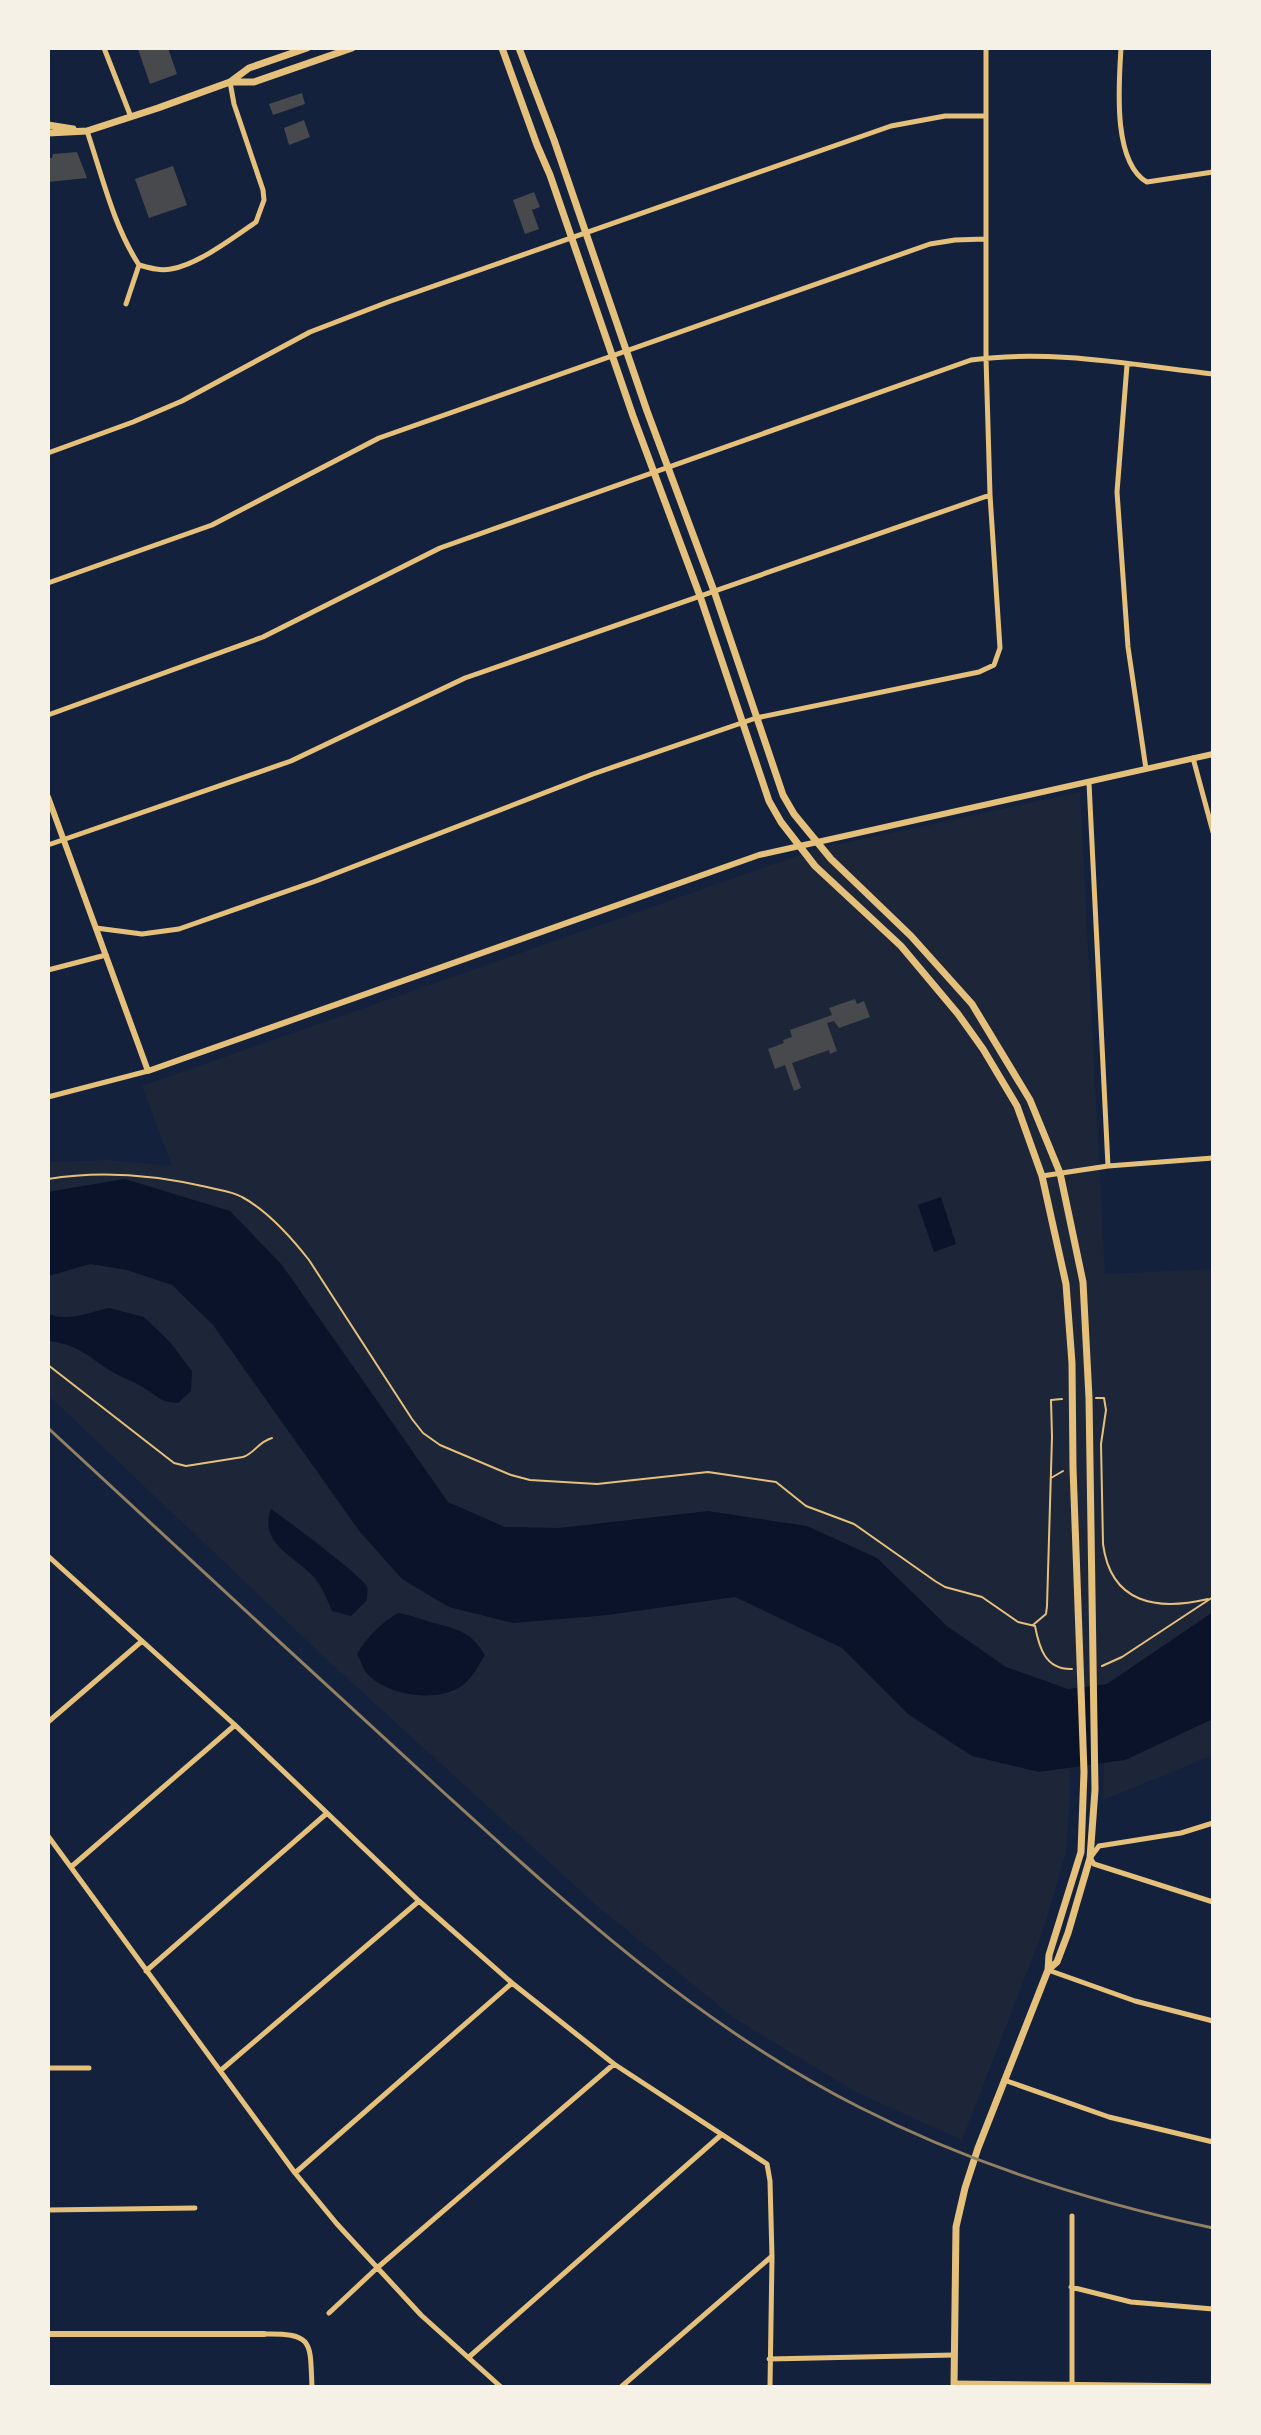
<svg xmlns="http://www.w3.org/2000/svg" width="1261" height="2435" font-family="Cabin,sans-serif">
<rect width="100%" height="100%" fill="#14213d"/>
<path fill="#1d2539" d="M1080,792L1105,1274L1213,1269V1755L1103,1800L1104,1763L1068,1690L1070,1791L1066,1852L1044,1928L962,2140L856,2092L734,2018L595,1904L339,1671L48,1395V1276L90,1264L125,1179L48,1192V1162L110,1160L172,1166L142,1086L817,849Z"/>
<path fill="#0b132b" d="M125,1179L230,1211L282,1265L448,1502L505,1527L559,1528L708,1511L807,1526L877,1558L947,1626L1006,1667L1068,1689L1107,1684L1213,1612V1719L1125,1760L1039,1772L972,1756L908,1714L842,1648L735,1597L608,1615L513,1623L449,1607L402,1579L360,1532L213,1325L172,1285L127,1270L90,1264L48,1276V1192Z
M941,1197L956,1244L934,1252L918,1205Z
M109,1308L144,1317L170,1342L192,1371L191,1391L178,1403C160,1402 159,1397 144,1388C136,1382 125,1379 116,1374C88,1358 82,1345 48,1341V1313C65,1323 91,1312 109,1308Z
M271,1509C284,1518 364,1577 367,1587C368,1591 367,1595 367,1600L351,1616L332,1611C327,1599 322,1586 313,1576C294,1556 258,1543 271,1509Z
M398,1613C410,1615 419,1618 430,1622C456,1629 470,1630 485,1655C479,1665 473,1677 463,1685C438,1704 384,1696 365,1671C362,1666 360,1659 357,1654C368,1636 380,1624 398,1613Z"/>
<path fill="#48494c" d="M168,48L177,74L150,84L138,49Z
M302,93L305,104L273,115L269,104Z
M304,120L310,137L289,145L284,128Z
M77,152L87,178L48,182V158H52L53,154Z
M173,166L187,205L149,218L135,179Z
M534,192L540,207L532,210L539,229L525,234L513,200Z
M855,999L857,1004L864,1001L870,1017L839,1028L834,1021L827,1023L837,1051L830,1054L829,1050L792,1063L801,1088L794,1091L785,1065L775,1069L768,1049L784,1043L783,1040L792,1037L790,1030L832,1015L829,1008Z"/>
<g fill="none" stroke-linecap="round" stroke-linejoin="round">
<path stroke="#e5c07b" stroke-width="2" d="M48,1179C101,1170 155,1175 207,1187C218,1190 232,1191 242,1197C268,1211 291,1237 309,1260L412,1419L423,1433L440,1445L511,1475L530,1480L597,1484L708,1472L776,1482L806,1506L854,1524L935,1581L945,1587L982,1597L1018,1622L1035,1626C1039,1647 1045,1670 1072,1669
M48,1365L174,1463L186,1466L243,1457C255,1453 258,1442 272,1438
M1096,1398H1104L1106,1410L1101,1444L1103,1544C1111,1604 1157,1611 1208,1599
M1051,1478L1063,1471
M1033,1625L1046,1614L1047,1606L1052,1437L1051,1400L1062,1399
M1102,1666L1122,1657L1213,1597"/>
<path stroke="#e5c07b" stroke-width="5" d="M104,48L131,117
M1121,48C1119,83 1112,162 1147,182L1213,172
M87,131C102,175 113,225 139,265
M139,265C150,268 159,271 171,269C197,265 233,238 256,222L264,200L263,190L234,104L230,82
M126,304L139,265
M1127,365L1117,492L1128,647L1146,769
M48,453L133,422L182,401L310,332L388,302L891,126L945,116H986
M48,583L212,525L379,438L930,244L955,240L985,239
M48,715L263,637L440,548L971,360C1051,349 1133,365 1213,374
M1193,758L1213,832
M1089,783L1108,1166
M48,845L291,761L465,678L990,495
M96,928L142,934L179,929L316,881L593,774L756,718L979,672L994,665L1000,648L990,495L986,358V48
M48,970L106,955
M48,1097L148,1071
M1042,1176L1108,1166L1213,1158
M48,1556L235,1725L419,1901L512,1983L614,2064L767,2164L770,2181L772,2257L770,2387
M48,1722L142,1641
M1213,1823L1181,1833L1099,1846L1090,1858L1094,1864L1213,1902
M48,1836L295,2173L337,2224L421,2315L501,2387
M71,1867L235,1725
M1048,1970L1135,2001L1213,2021
M146,1971L326,1814
M48,2068H89
M220,2071L419,1901
M1004,2080L1109,2117L1213,2142
M295,2173L512,1983
M48,2210L195,2208
M1072,2216V2384
M1071,2287L1131,2302L1213,2309
M329,2313L377,2268L614,2064
M264,2334C314,2333 310,2342 312,2387
M469,2357L721,2135
M769,2359L954,2355
M954,2383L1213,2386
M621,2387L771,2257"/>
<path stroke="#e5c07b" stroke-width="6" d="M48,797L148,1071L759,855L1213,754
M48,2334H264"/>
<path stroke="#e5c07b" stroke-width="7" d="M502,48L537,145L550,175L633,416L700,596L769,801L781,822L815,866L901,946L958,1014L983,1049L1017,1106L1042,1176L1066,1284L1072,1363L1073,1468L1084,1772L1081,1852L1049,1955L1048,1970L978,2148L965,2188L956,2227L954,2387
M519,48L554,140L647,411L714,591L783,795L794,814L831,859L911,936L972,1004L1030,1100L1060,1173L1083,1282L1089,1398L1095,1790L1090,1858L1068,1933L1057,1962L1048,1970
M233,82H254L352,48
M48,125L73,129
M48,133L87,131L158,108L230,82L249,68L307,48"/>
<path stroke="#918062" stroke-width="3" d="M48,1428C179,1549 309,1670 441,1790C572,1909 699,2026 859,2107C971,2164 1091,2202 1213,2228"/>
</g>
<rect width="1261" height="2435" fill="none" stroke="#f6f1e7" stroke-width="100"/>
</svg>
